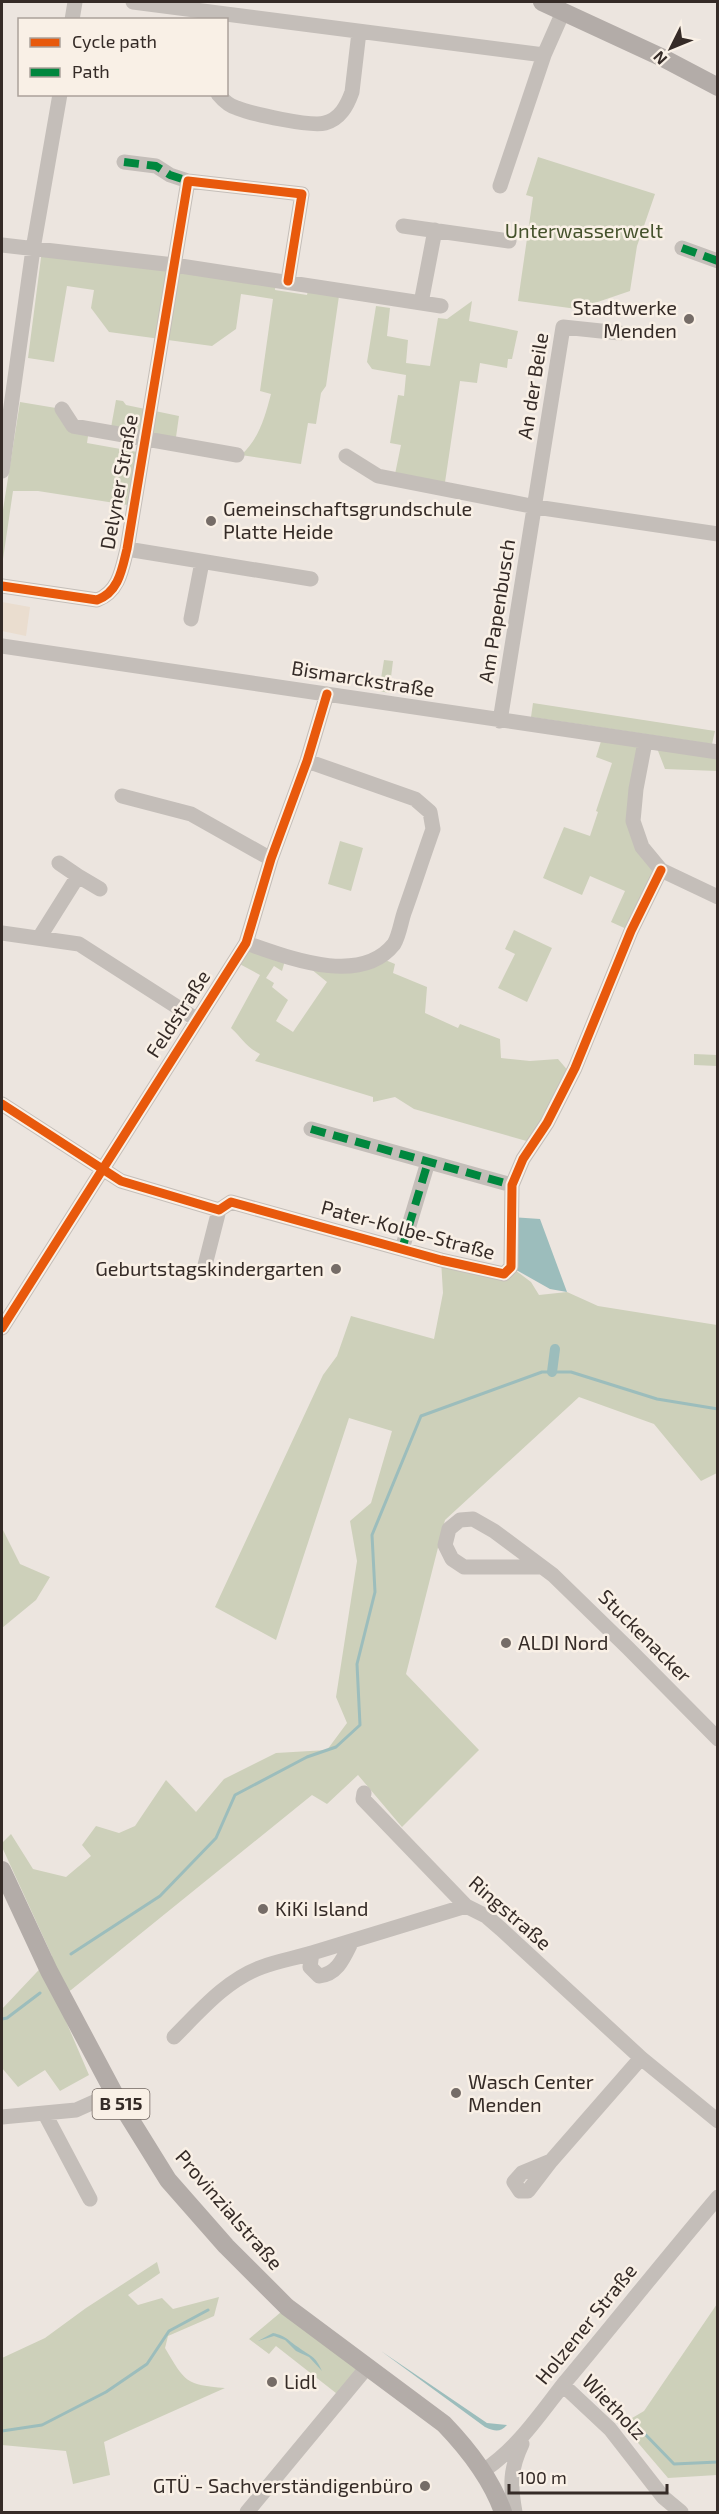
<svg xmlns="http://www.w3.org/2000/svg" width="719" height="2514" font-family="'Exo 2',sans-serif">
<rect width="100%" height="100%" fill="#ece5df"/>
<path fill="#cdd0ba" d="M538,157L655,194L637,246L630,291L577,309L518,301L533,197L526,195Z
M42,250L276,279L275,290L307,295L309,284L340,289L326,386L321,393L316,424L308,423L301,464L241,455C259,439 265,417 271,394L260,391L273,299L241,294L236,329L212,346L109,332L91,308L94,290L67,286L54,362L28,358Z
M472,301L469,321L518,331L512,359H508L507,368L480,363L477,383L460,381L444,489L394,479L401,445L390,443L398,395L404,396L406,375L372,369L367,362L376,306L390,308L387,336L408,340L406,363L430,366L438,318L447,319Z
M116,400L123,401L126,405L179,416L175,444L110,433Z
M20,402L62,409L89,429L87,443L143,453L134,506L38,491H13L2,566V516Z
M384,660L393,661L389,693L379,691Z
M533,703L715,731L712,744L531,717Z
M603,735L645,742L633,821L661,870L631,931L611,922L625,891L590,876L582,895L543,878L564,827L590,836L598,812L596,811L612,763L596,757Z
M655,743L717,753V771L665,769Z
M340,841L363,848L351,891L328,884Z
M514,930L552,948L527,1002L498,988L515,954L505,949Z
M246,943L286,957L282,971L274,966L266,978L274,983L272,987L288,1000L276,1021L293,1032L327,982L311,969L378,957L395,964L393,973L427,987L425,1013L458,1028L460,1024L500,1039L501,1058L530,1061L558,1059L570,1073L530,1142L414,1109L395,1097L373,1102V1097L255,1061L260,1054C246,1047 242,1038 231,1028L260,975L234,961Z
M694,1054L717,1055V1066L694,1065Z
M441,1260L503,1274L511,1267L531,1282L539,1295L567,1292L598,1306L717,1325V1473L701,1481L654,1424L579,1397L445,1520L406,1674L479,1750L402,1827L358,1775L327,1804L312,1795L71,1990L56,1998L89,2075L60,2091L45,2070L18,2087L2,2068V2009L52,1956L2,1847V1843L11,1834L33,1869L66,1877L91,1856L82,1845L96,1826L119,1833L135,1826L166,1780L196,1812L224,1779L276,1753L327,1750L347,1723L336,1697L357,1561L350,1521L371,1503L392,1431L349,1418L276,1640L215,1607L323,1375L337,1356L351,1316L434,1339L443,1293Z
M2,1528L20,1564L50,1577L36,1600L2,1628Z
M157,2262L160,2273L128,2295L138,2305L162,2298L173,2309L219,2297L214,2316L168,2336L165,2348C185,2382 186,2385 225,2388L104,2442L110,2475L73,2484L66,2451L2,2445V2358L45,2338L86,2308Z
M717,2304V2475L668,2478L622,2424L644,2411Z
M287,2307L368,2366L341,2397L276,2346L269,2354L249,2339Z"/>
<path fill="#eaddcf" d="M2,602L30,607L26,636L2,631Z"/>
<path fill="#9cbdbc" d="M511,1217L540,1219L567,1292L550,1289L511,1267Z
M273,2333C287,2336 287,2340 298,2347C311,2357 315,2355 322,2371L309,2357L296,2351L285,2340L274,2336L258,2341Z
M381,2351L487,2423L507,2425C500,2433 494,2431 485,2427Z"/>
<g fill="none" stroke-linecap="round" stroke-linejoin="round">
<path stroke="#9cbdbc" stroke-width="3" d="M71,1954L160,1896L216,1838L235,1795L307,1757L336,1747L360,1725L357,1664L375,1592L372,1535L421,1416L542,1372H571L657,1399L718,1409
M2,2019L7,2018L40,1993
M2,2431L42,2425L106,2392L147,2364L169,2331L208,2310
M642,2431L674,2464L718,2462"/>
<path stroke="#9cbdbc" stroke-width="10" d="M552,1372L555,1349"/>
<path stroke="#c4beb9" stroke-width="15" d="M133,2L544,55L563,12
M72,20L75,2
M218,94C223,100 229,106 237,108C252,114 311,127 325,123C340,119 347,106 352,92L359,32
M124,162L156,166L170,175L188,181
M500,186L544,55
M403,226L509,241
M2,245L174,265L441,306
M682,248L718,261
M421,303L435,230
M62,409L73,426L237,455
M346,456L378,476L536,507L718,534
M2,471L33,249L60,94
M127,549L311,579
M2,586L97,600C119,592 122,569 127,549L188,181L302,194L288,281
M191,619L202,562
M2,646L718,752
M500,721L563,327L620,333
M645,742L636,789L633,821L642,847L661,870L718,897
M122,796L191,814L271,859
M59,863L78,876
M2,933L79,944L196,1019
M39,938L78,876L100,889
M246,943C287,957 360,987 394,944C399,936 401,922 404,913C414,885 423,857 433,829L430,812L415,799L307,761
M2,1104L121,1181L219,1210L231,1202L441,1260L504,1274L511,1267L512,1185L523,1159L547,1123L575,1068L631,931L661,870
M311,1129L512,1185
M402,1249L428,1162
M204,1269L219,1210
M2,1328L246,943L271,859L307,761L327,694
M539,1567H464L452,1559L445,1545L449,1529L460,1520L473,1519L494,1531L553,1575L628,1648L718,1739
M364,1793L363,1799L466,1906L486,1916L501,1929L641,2058L718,2121
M352,1941C344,1957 338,1974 319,1976L310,1967L312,1953L466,1906
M174,2037C200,2011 226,1980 262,1967C278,1961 296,1958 312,1953
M45,2114L90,2199
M2,2117L76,2110L114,2093
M551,2161L528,2191H520L514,2182L522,2173L551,2161L641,2058
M563,2385L610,2429L663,2497L681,2512
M483,2471C518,2448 540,2414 566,2381C617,2320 666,2258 718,2197
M247,2512L368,2366
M515,2512C510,2485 510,2469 522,2444"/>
<path stroke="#b3aca8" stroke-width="18" d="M542,2L663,58L718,87
M2,1870L49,1971L114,2093L168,2180L226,2246L287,2307L444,2424C469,2450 491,2478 503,2512"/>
<path stroke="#00873e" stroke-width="8" stroke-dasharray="15 8" stroke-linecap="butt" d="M124,162L156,166L170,175L188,181
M682,248L718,261
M311,1129L512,1185
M402,1249L428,1162"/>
<g stroke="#f9f0e6" stroke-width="13">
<path id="cycleway" d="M2,586L97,600C119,592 122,569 127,549L188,181L302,194L288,281
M2,1104L121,1181L219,1210L231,1202L441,1260L504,1274L511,1267L512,1185L523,1159L547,1123L575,1068L631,931L661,870
M2,1328L246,943L271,859L307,761L327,694"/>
</g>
<use href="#cycleway" stroke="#e8590c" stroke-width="9"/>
</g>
<g fill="#756c67" stroke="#f9f0e6" stroke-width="2">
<circle cx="689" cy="319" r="6"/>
<circle cx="211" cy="521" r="6"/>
<circle cx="336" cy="1269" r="6"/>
<circle cx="506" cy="1643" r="6"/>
<circle cx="263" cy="1909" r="6"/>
<circle cx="456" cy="2093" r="6"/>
<circle cx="272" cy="2382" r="6"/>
<circle cx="425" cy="2486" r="6"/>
</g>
<g text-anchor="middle" stroke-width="5" stroke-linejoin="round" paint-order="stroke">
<rect fill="#f9f0e6" stroke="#706660" stroke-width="1.5" x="92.5" y="2089" width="57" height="30" rx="4.5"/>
<g font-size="18" font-weight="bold" fill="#352b27">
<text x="121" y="2110">B 515</text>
</g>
<g font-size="20" fill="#45522c" stroke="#f9f0e6">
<text x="584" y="238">Unterwasserwelt</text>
</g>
<g font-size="20" fill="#352b27" stroke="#f9f0e6" text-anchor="start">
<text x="677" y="315" text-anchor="end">Stadtwerke<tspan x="677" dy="23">Menden</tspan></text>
<text x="223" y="516">Gemeinschaftsgrundschule<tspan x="223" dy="23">Platte Heide</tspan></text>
<text x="324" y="1276" text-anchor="end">Geburtstagskindergarten</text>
<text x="518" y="1650">ALDI Nord</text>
<text x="275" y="1916">KiKi Island</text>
<text x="468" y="2089">Wasch Center<tspan x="468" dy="23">Menden</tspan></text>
<text x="284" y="2389">Lidl</text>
<text x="413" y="2493" text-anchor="end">GTÜ - Sachverständigenbüro</text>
</g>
<g font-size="20" fill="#352b27" stroke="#f9f0e6">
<text transform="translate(533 386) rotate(-81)" y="7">An der Beile</text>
<text transform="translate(119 482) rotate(-80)" y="7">Delyner Straße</text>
<text transform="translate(497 611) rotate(-81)" y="7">Am Papenbusch</text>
<text transform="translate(363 679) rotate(9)" y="7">Bismarckstraße</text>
<text transform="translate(178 1014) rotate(-57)" y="7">Feldstraße</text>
<text transform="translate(408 1230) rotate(15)" y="7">Pater-Kolbe-Straße</text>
<text transform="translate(645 1636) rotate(45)" y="7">Stuckenacker</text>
<text transform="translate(510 1913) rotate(41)" y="7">Ringstraße</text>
<text transform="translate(229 2210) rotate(49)" y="7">Provinzialstraße</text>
<text transform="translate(586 2324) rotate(-51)" y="7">Holzener Straße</text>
<text transform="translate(614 2407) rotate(46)" y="7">Wietholz</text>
</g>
</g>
<rect width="719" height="2514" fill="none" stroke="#352b27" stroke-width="6"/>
<rect x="18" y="18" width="210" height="78" fill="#f9f0e6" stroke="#aba19a" stroke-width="1.5"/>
<rect x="30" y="38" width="30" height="9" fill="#e8590c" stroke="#aba19a" stroke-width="1.5"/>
<text x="72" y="48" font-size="18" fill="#352b27">Cycle path</text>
<rect x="30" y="68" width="30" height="9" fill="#00873e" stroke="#aba19a" stroke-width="1.5"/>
<text x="72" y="78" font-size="18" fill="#352b27">Path</text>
<g transform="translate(671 48) rotate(227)" stroke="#f9f0e6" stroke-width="4.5" paint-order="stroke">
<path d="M0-4.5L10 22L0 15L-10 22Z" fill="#352b27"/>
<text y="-9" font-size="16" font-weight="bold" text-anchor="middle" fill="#352b27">N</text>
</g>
<path d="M509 2484v9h158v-9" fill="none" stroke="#352b27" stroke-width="3"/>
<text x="518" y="2484" font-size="18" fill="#352b27" stroke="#f9f0e6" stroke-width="4.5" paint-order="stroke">100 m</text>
</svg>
